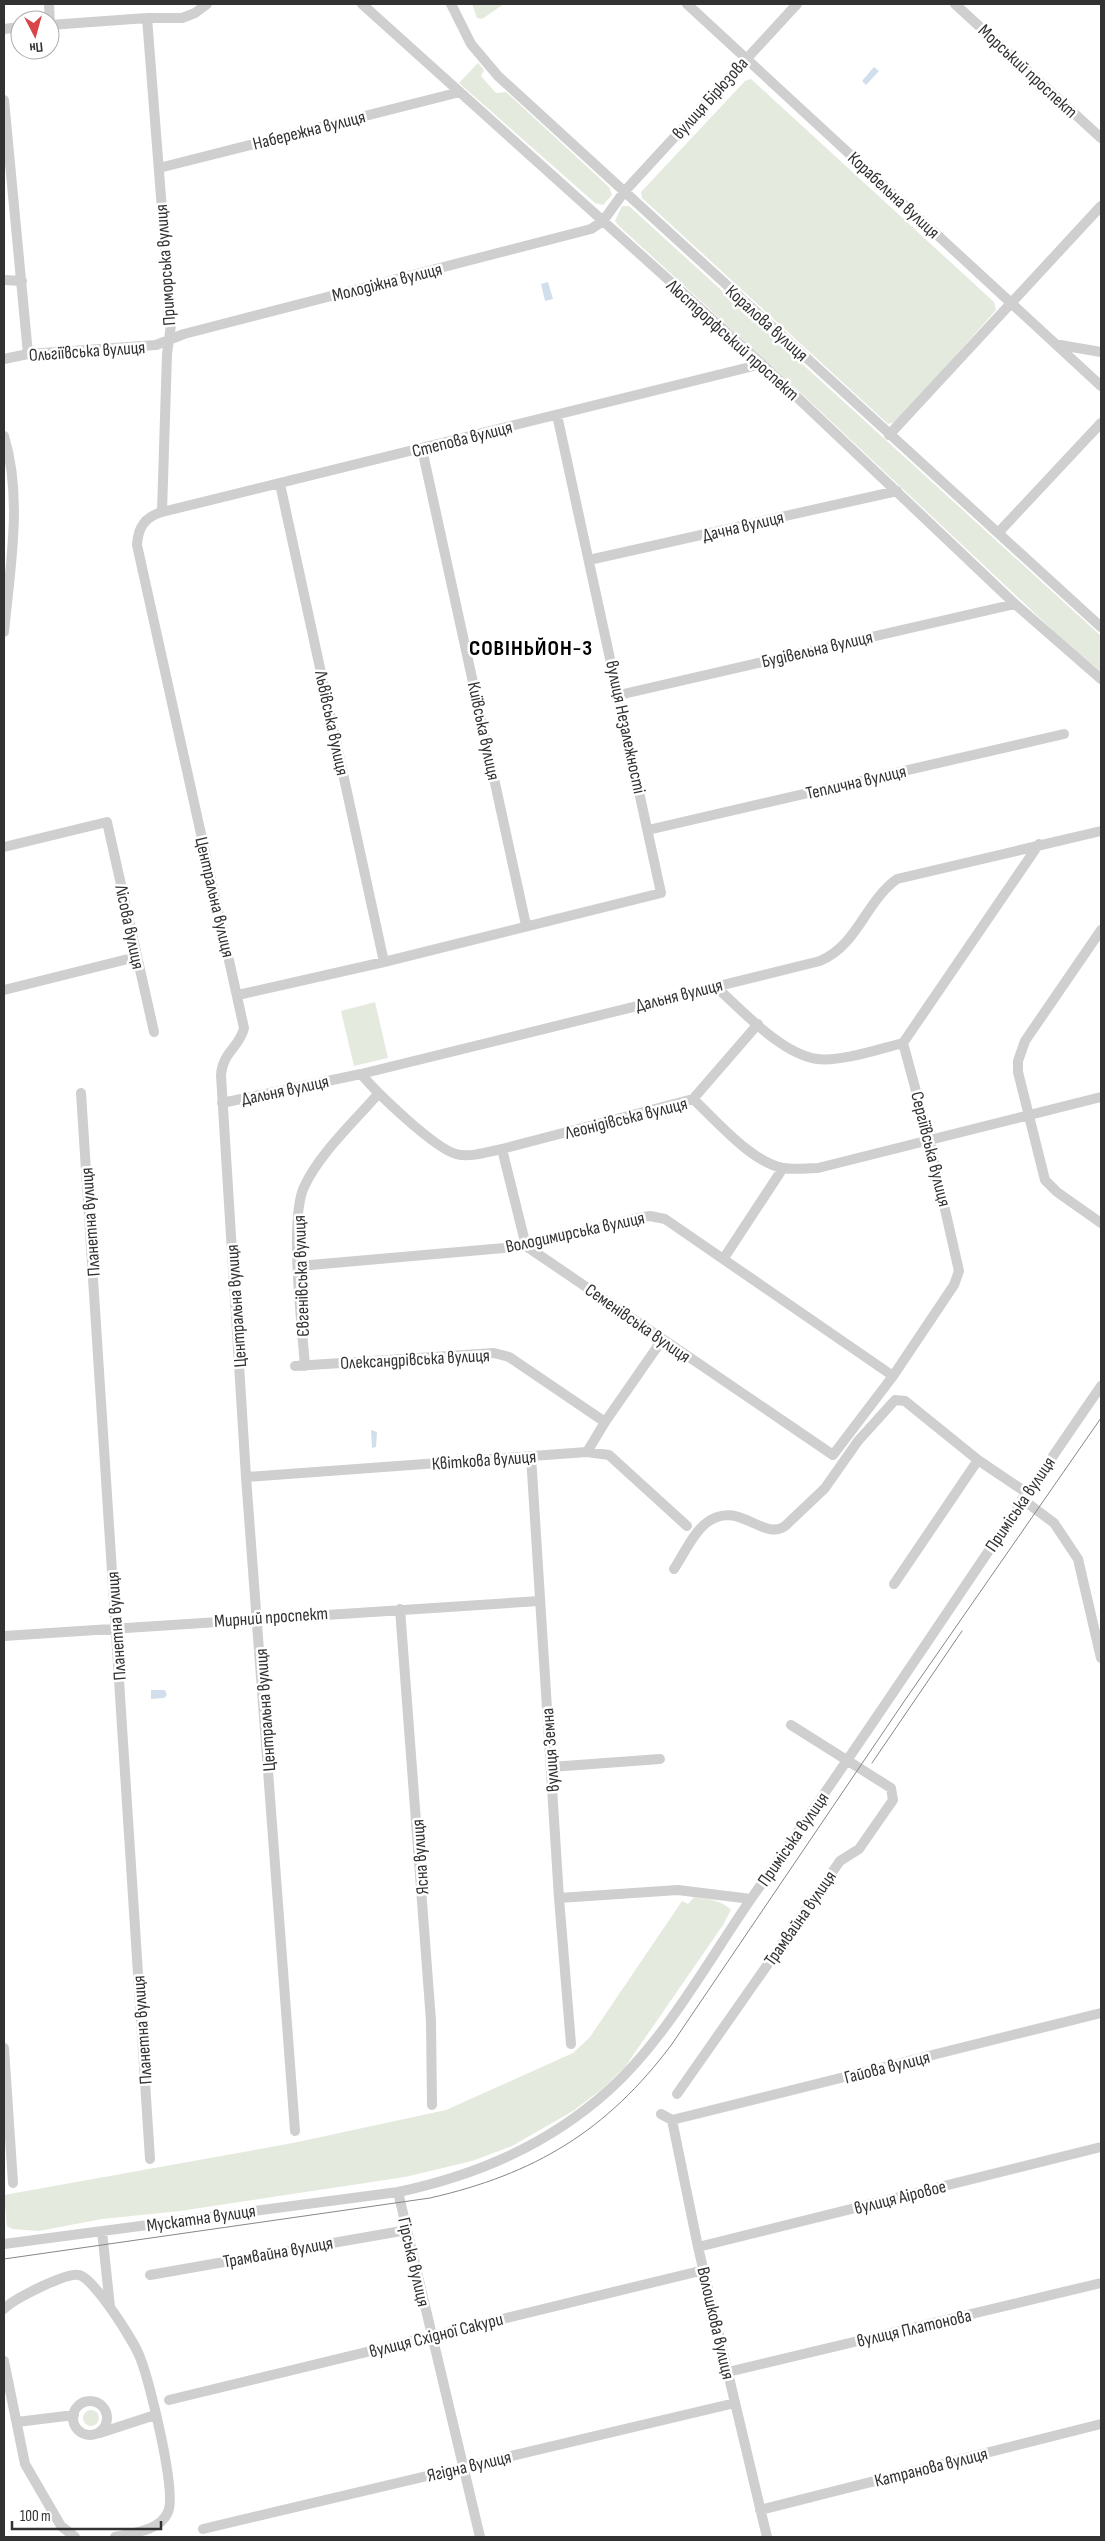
<svg xmlns="http://www.w3.org/2000/svg" width="1105" height="2541" font-family="'Sofia Sans Condensed',sans-serif">
<rect width="100%" height="100%" fill="#fff"/>
<path fill="#e4eade" d="M472,4H504L482,19L477,18Z
M478,63L484,70L481,76L496,93L506,92L609,187L612,195L603,205L595,203L459,83Z
M751,79L994,302L996,310L897,422L888,424L642,198L641,192L745,81Z
M622,206H629L1101,636V672L1060,637L802,394L619,226L615,221Z
M375,1002L388,1058L354,1066L341,1011Z
M694,1897C707,1899 722,1900 731,1910L723,1925L625,2067L602,2089L573,2111L512,2146L472,2161L405,2177L180,2211L102,2219L39,2231L12,2229L7,2226L4,2195L293,2143L446,2110L573,2053L590,2037L682,1901L688,1904Z
M83 2418a8 8 0 1 1 16 0a8 8 0 1 1-16 0Z"/>
<path fill="#d0dfeb" d="M874,67L879,71L866,85L862,81Z
M548,282L553,299L545,301L541,284Z
M371,1430L377,1432L376,1447L372,1448Z
M151,1690H165L167,1695L164,1698L151,1699Z"/>
<g fill="none" stroke-linecap="round" stroke-linejoin="round">
<path stroke="#cfcfcf" stroke-width="10" d="M49,4L50,24
M362,4L762,364L1015,604L1101,679
M451,4L471,44L498,76L1101,627
M687,4L1101,386
M955,4L1101,138
M147,18L171,325L167,354L162,512
M50,25L147,18H182L195,13L207,4
M4,29L20,27
M4,100L28,354
M159,168L460,92
M4,280L22,281
M1060,345L1101,352
M4,359L28,354L156,345L184,334L591,229L603,221L624,192L797,4
M889,435L1101,206
M4,436C23,498 10,568 4,632
M422,449L526,925
M280,484L384,962
M998,533L1101,423
M589,560L897,491
M619,695L1015,604
M648,830L1064,734
M4,847L107,822L154,1032
M1101,930L1025,1041L1018,1061V1072L1045,1180L1057,1192L1101,1223
M715,986C741,1009 781,1054 817,1059C841,1062 879,1049 903,1043
M4,990L136,957
M238,995L384,962L661,893L557,415
M361,1074C377,1093 434,1148 456,1154C470,1158 487,1152 502,1149L693,1099C717,1121 751,1162 783,1168C794,1170 807,1168 818,1168L1101,1097
M81,1093L150,2159
M693,1099L758,1024
M222,1103L361,1074L820,961C858,945 865,902 897,879L1101,831
M502,1149L526,1246L833,1455L893,1376L954,1285L959,1271L929,1139L903,1043L1039,844
M724,1258L783,1168
M299,1266L526,1246L642,1217L650,1216L665,1219L893,1376
M295,1366L494,1353L509,1357L605,1422
M305,1366C302,1325 289,1220 304,1187C319,1154 354,1122 378,1094
M587,1452L609,1455L687,1526
M531,1456L559,1898L571,2044
M246,1477L587,1452L605,1422L662,1340
M1022,1499L1054,1523L1078,1559L1101,1658
M674,1569C684,1554 692,1535 705,1524C737,1497 763,1542 785,1526L825,1488L858,1441L895,1400L905,1401L978,1460L1027,1493
M894,1584L978,1460
M400,1609L431,2021L432,2105
M4,1636L539,1601
M551,1767L660,1759
M559,1898L678,1890L751,1899
M4,2048L13,2183
M677,2094L840,1861L859,1849L893,1800L891,1788L791,1725
M661,2114L672,2120L698,2247L767,2537
M672,2120L1101,2013
M295,2131L246,1477L221,1075C223,1051 240,1047 244,1028L137,545C138,527 145,517 162,512L762,364
M398,2192L480,2537
M102,2231L110,2307
M4,2244L398,2192C477,2175 548,2145 609,2090C666,2039 709,1959 753,1896C872,1728 984,1555 1101,1386
M698,2247L1101,2147
M150,2275L407,2230
M4,2309C13,2299 67,2272 79,2275C94,2278 136,2344 141,2360C150,2383 177,2493 168,2512C160,2531 133,2533 115,2537
M4,2361L25,2464L61,2526L75,2537
M728,2372L1101,2283
M169,2400L704,2270
M73 2418a17 17 0 1 1 34 0a17 17 0 1 1-34 0Z
M17,2422L74,2415
M100,2433L155,2415
M760,2510L1101,2424
M203,2529L735,2403"/>
<path stroke="#878787" stroke-width="1" d="M872,1763L962,1631
M4,2259L430,2198C535,2174 607,2131 672,2044L903,1703L1101,1418"/>
</g>
<g text-anchor="middle" stroke-width="5" stroke-linejoin="round" paint-order="stroke">
<g font-size="18" fill="#323232" stroke="#fff">
<text transform="translate(1028 71) rotate(43)" y="6">Морський проспект</text>
<text transform="translate(710 98) rotate(-48)" y="6">вулиця Бірюзова</text>
<text transform="translate(309 130) rotate(-14)" y="6">Набережна вулиця</text>
<text transform="translate(894 195) rotate(43)" y="6">Корабельна вулиця</text>
<text transform="translate(165 265) rotate(-94)" y="6">Приморська вулиця</text>
<text transform="translate(387 282) rotate(-14)" y="6">Молодіжна вулиця</text>
<text transform="translate(767 323) rotate(42)" y="6">Коралова вулиця</text>
<text transform="translate(733 340) rotate(42)" y="6">Люстдорфський проспект</text>
<text transform="translate(87 351) rotate(-4)" y="6">Ольгіївська вулиця</text>
<text transform="translate(462 439) rotate(-14)" y="6">Степова вулиця</text>
<text transform="translate(743 526) rotate(-13)" y="6">Дачна вулиця</text>
<text transform="translate(817 649) rotate(-13)" y="6">Будівельна вулиця</text>
<text transform="translate(332 723) rotate(78)" y="6">Львівська вулиця</text>
<text transform="translate(626 727) rotate(78)" y="6">вулиця Незалежності</text>
<text transform="translate(484 731) rotate(78)" y="6">Київська вулиця</text>
<text transform="translate(856 782) rotate(-13)" y="6">Теплична вулиця</text>
<text transform="translate(215 897) rotate(77)" y="6">Центральна вулиця</text>
<text transform="translate(130 927) rotate(78)" y="6">Лісова вулиця</text>
<text transform="translate(679 995) rotate(-14)" y="6">Дальня вулиця</text>
<text transform="translate(285 1090) rotate(-12)" y="6">Дальня вулиця</text>
<text transform="translate(626 1118) rotate(-14)" y="6">Леонідівська вулиця</text>
<text transform="translate(931 1149) rotate(76)" y="6">Сергіївська вулиця</text>
<text transform="translate(90 1222) rotate(-94)" y="6">Планетна вулиця</text>
<text transform="translate(575 1232) rotate(-12)" y="6">Володимирська вулиця</text>
<text transform="translate(301 1276) rotate(-92)" y="6">Євгенівська вулиця</text>
<text transform="translate(236 1306) rotate(-94)" y="6">Центральна вулиця</text>
<text transform="translate(638 1323) rotate(35)" y="6">Семенівська вулиця</text>
<text transform="translate(415 1359) rotate(-3)" y="6">Олександрівська вулиця</text>
<text transform="translate(484 1460) rotate(-4)" y="6">Квіткова вулиця</text>
<text transform="translate(1020 1504) rotate(-56)" y="6">Приміська вулиця</text>
<text transform="translate(271 1617) rotate(-4)" y="6">Мирний проспект</text>
<text transform="translate(116 1626) rotate(-94)" y="6">Планетна вулиця</text>
<text transform="translate(265 1710) rotate(-94)" y="6">Центральна вулиця</text>
<text transform="translate(550 1750) rotate(-94)" y="6">вулиця Земна</text>
<text transform="translate(793 1839) rotate(-55)" y="6">Приміська вулиця</text>
<text transform="translate(420 1857) rotate(-94)" y="6">Ясна вулиця</text>
<text transform="translate(800 1918) rotate(-55)" y="6">Трамвайна вулиця</text>
<text transform="translate(142 2030) rotate(-94)" y="6">Планетна вулиця</text>
<text transform="translate(887 2067) rotate(-14)" y="6">Гайова вулиця</text>
<text transform="translate(900 2197) rotate(-14)" y="6">вулиця Аіровое</text>
<text transform="translate(201 2218) rotate(-8)" y="6">Мускатна вулиця</text>
<text transform="translate(278 2252) rotate(-10)" y="6">Трамвайна вулиця</text>
<text transform="translate(414 2262) rotate(77)" y="6">Гірська вулиця</text>
<text transform="translate(716 2323) rotate(77)" y="6">Волошкова вулиця</text>
<text transform="translate(914 2328) rotate(-13)" y="6">вулиця Платонова</text>
<text transform="translate(436 2335) rotate(-14)" y="6">вулиця Східної Сакури</text>
<text transform="translate(469 2466) rotate(-13)" y="6">Ягідна вулиця</text>
<text transform="translate(931 2467) rotate(-14)" y="6">Катранова вулиця</text>
</g>
<g font-size="22" font-weight="bold" letter-spacing="1" fill="#000" stroke="#fff">
<text x="531" y="655">СОВІНЬЙОН-3</text>
</g>
</g>
<rect width="1105" height="2541" fill="none" stroke="#323232" stroke-width="10"/>
<g transform="translate(35 35) rotate(174)"><circle r="24" fill="#ffffff" stroke="#adadad"/>
<path d="M0-4L9 19L0 12L-9 19Z" fill="#d94449"/>
<text y="-8" font-size="14" font-weight="bold" text-anchor="middle" fill="#323232">Пн</text>
</g>
<path d="M12 2521v8h149v-8" fill="none" stroke="#323232" stroke-width="2.5"/>
<text x="20" y="2521" font-size="15" fill="#323232" stroke="#ffffff" stroke-width="4" paint-order="stroke">100 m</text>
</svg>
